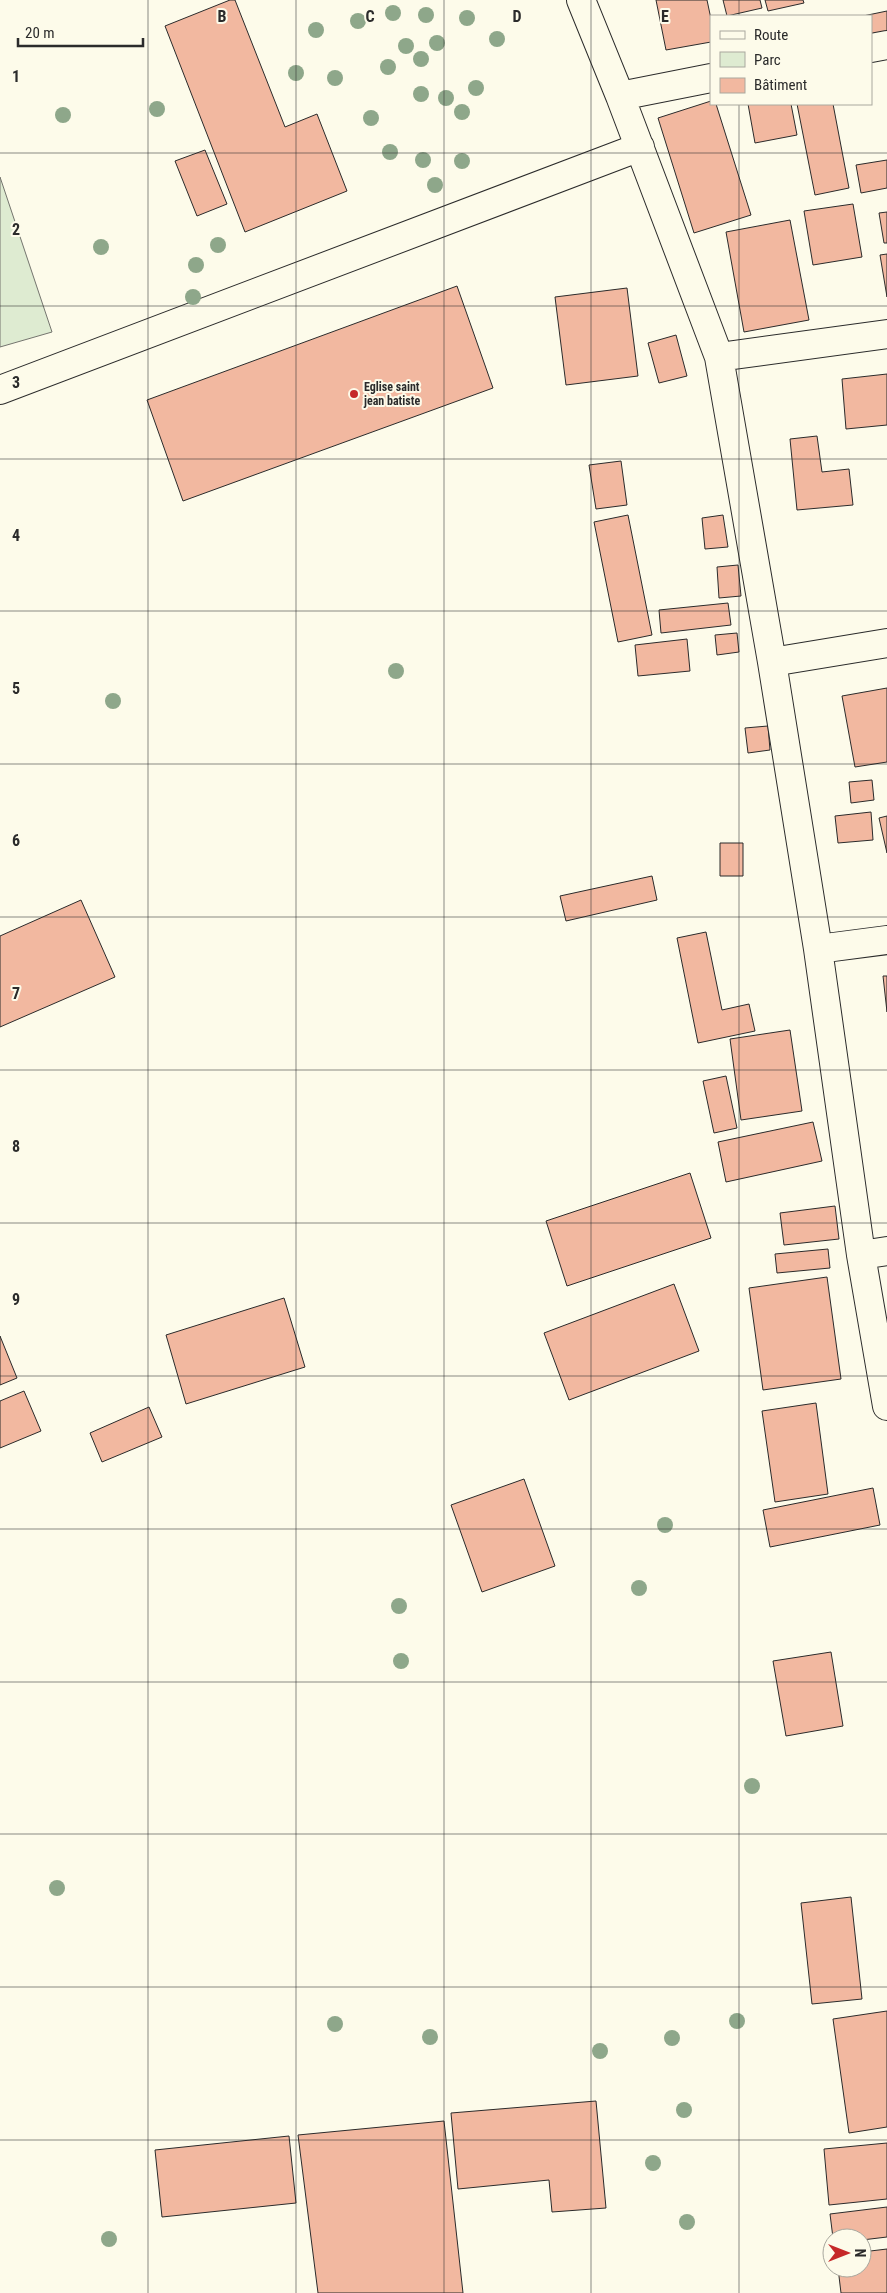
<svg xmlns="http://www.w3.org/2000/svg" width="887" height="2293" font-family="'Roboto Condensed',sans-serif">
<rect width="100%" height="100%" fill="#fdfbea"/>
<path fill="#deebd1" stroke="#74746e" d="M0,177L52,332L0,347Z"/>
<path fill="#f2b8a0" stroke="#2b2b2b" d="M230,0H235L285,127L317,114L347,191L245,232L165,26Z
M656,0H707L711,19V42L666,50Z
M723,0H760L762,8L727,16Z
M765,0H803L804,3L768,11Z
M887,11V35L871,38V16H863Z
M711,101V104H716L751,215L694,233L658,118Z
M748,104H791L797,135L755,143Z
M797,104H833L849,188L815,195Z
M205,150L227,204L197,216L175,161Z
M887,160V188L861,193L856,165Z
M853,204L862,257L813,265L804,211Z
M887,212V243H884L879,213Z
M790,220L809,320L744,332L726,232Z
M887,254V297L880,255Z
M457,286L493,388L183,501L147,400Z
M627,288L638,376L566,385L555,297Z
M676,335L687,376L659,383L648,343Z
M887,374V425L846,429L842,379Z
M817,436L822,472L849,469L853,505L797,510L790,439Z
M621,461L627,505L596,509L589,465Z
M628,515L652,635L618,642L594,522Z
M723,515L728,547L705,549L702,518Z
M738,565L741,596L719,598L717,567Z
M728,603L731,625L661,633L659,610Z
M737,633L739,652L717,655L715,635Z
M687,639L690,671L638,676L635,645Z
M887,688V762L855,767L842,696Z
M768,726L770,750L748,753L745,728Z
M872,780L874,800L851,803L849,782Z
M871,812L873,840L838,843L835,816Z
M887,816V853L879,818Z
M720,843H743V876H720Z
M652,876L657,900L566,921L560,896Z
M81,900L115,977L0,1027V936Z
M706,932L722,1010L749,1004L755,1031L698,1043L677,938Z
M883,976H887V1012Z
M790,1030L802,1111L741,1120L730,1039Z
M726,1076L737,1128L714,1133L703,1081Z
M813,1122L822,1161L726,1182L718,1142Z
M690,1173L711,1238L567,1286L546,1221Z
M835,1206L839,1239L784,1245L780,1213Z
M828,1249L830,1268L777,1273L775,1254Z
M827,1277L841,1379L763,1390L749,1288Z
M674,1284L699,1351L569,1400L544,1333Z
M284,1298L305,1367L186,1404L166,1335Z
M0,1336L17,1378L0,1385Z
M24,1391L41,1431L0,1448V1401Z
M816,1403L828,1494L775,1502L762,1411Z
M149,1407L162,1437L102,1462L90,1433Z
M524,1479L555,1566L482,1592L451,1505Z
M873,1488L880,1525L770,1547L763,1510Z
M831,1652L843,1726L786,1736L773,1661Z
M851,1897L862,1999L812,2004L801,1903Z
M887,2011V2127L849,2133L833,2019Z
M596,2101L606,2208L552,2212L549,2180L458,2189L451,2113Z
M444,2121L463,2293H318L298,2135Z
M289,2136L296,2203L162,2217L155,2150Z
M887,2143V2199L829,2205L824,2149Z
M887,2207V2237L862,2240V2238H833L830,2214Z
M887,2249V2293H841L838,2268H862V2252Z"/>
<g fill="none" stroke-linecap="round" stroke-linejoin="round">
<g stroke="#2b2b2b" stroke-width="30">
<path id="minor" d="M581,0L620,96L719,357L772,662L818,949L861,1255L887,1406
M871,48L887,45
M620,96L711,78
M719,357L887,334
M0,390L640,147
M772,662L887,643
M818,949L887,940
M861,1255L887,1251"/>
</g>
<use href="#minor" stroke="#fdfbea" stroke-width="28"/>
</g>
<g fill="#8ea78a">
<circle cx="393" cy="13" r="8"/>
<circle cx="426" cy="15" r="8"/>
<circle cx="467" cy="18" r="8"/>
<circle cx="358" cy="21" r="8"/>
<circle cx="316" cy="30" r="8"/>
<circle cx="497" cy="39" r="8"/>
<circle cx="437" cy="43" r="8"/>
<circle cx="406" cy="46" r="8"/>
<circle cx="421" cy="59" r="8"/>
<circle cx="388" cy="67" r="8"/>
<circle cx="296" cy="73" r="8"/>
<circle cx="335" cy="78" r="8"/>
<circle cx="476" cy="88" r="8"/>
<circle cx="421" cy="94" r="8"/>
<circle cx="446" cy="98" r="8"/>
<circle cx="157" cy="109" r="8"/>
<circle cx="462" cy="112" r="8"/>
<circle cx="63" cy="115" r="8"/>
<circle cx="371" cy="118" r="8"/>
<circle cx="390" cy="152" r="8"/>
<circle cx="423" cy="160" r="8"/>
<circle cx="462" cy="161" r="8"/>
<circle cx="435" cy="185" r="8"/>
<circle cx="218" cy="245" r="8"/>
<circle cx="101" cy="247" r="8"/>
<circle cx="196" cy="265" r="8"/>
<circle cx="193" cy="297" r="8"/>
<circle cx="396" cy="671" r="8"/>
<circle cx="113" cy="701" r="8"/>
<circle cx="665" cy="1525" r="8"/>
<circle cx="639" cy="1588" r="8"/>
<circle cx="399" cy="1606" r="8"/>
<circle cx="401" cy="1661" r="8"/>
<circle cx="752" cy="1786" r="8"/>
<circle cx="57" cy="1888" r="8"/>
<circle cx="737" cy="2021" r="8"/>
<circle cx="335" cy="2024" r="8"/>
<circle cx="430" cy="2037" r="8"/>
<circle cx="672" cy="2038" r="8"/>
<circle cx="600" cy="2051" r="8"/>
<circle cx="684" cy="2110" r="8"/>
<circle cx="653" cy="2163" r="8"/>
<circle cx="687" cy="2222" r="8"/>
<circle cx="109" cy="2239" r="8"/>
</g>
<path fill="none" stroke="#2b2b2b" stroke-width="1" stroke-opacity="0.55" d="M148,0V2293M296,0V2293M444,0V2293M591,0V2293M739,0V16M739,104V2293M0,153H887M0,306H887M0,459H887M0,611H887M0,764H887M0,917H887M0,1070H887M0,1223H887M0,1376H887M0,1529H887M0,1682H887M0,1834H887M0,1987H887M0,2140H887"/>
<circle fill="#c62828" stroke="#fdfbea" stroke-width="2" cx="354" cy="394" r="5"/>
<g text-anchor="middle" stroke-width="4" stroke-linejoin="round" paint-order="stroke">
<g font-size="12" font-weight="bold" fill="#2b2b2b" stroke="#fdfbea" text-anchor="start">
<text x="364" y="391">Eglise saint<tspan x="364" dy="14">jean batiste</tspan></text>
</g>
</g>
<g font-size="16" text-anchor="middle" font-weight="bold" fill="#2b2b2b" stroke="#fdfbea" stroke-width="4" stroke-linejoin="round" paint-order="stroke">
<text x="222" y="22">B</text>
<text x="370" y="22">C</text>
<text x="517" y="22">D</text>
<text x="665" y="22">E</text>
<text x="16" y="82">1</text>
<text x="16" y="235">2</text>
<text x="16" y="388">3</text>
<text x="16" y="541">4</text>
<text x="16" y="694">5</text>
<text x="16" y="846">6</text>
<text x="16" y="999">7</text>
<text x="16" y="1152">8</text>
<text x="16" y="1305">9</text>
</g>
<rect x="710" y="15" width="162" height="90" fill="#fdfbea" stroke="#a9a89e"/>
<rect x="720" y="31" width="25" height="8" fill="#fdfbea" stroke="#a9a89e"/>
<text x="754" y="40" font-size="15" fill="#2b2b2b">Route</text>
<rect x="720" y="52" width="25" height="15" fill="#deebd1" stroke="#a9a89e"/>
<text x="754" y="65" font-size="15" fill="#2b2b2b">Parc</text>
<rect x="720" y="78" width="25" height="15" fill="#f2b8a0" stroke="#a9a89e"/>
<text x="754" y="90" font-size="15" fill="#2b2b2b">Bâtiment</text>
<g transform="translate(847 2253) rotate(90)"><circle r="24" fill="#fdfbea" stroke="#a9a89e"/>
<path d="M0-4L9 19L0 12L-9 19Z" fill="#c62828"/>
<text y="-8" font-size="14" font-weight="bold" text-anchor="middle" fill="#2b2b2b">N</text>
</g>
<path d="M18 38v8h125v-8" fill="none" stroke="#2b2b2b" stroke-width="2.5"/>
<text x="25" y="38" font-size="15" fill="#2b2b2b" stroke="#fdfbea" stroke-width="4" paint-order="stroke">20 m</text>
</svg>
